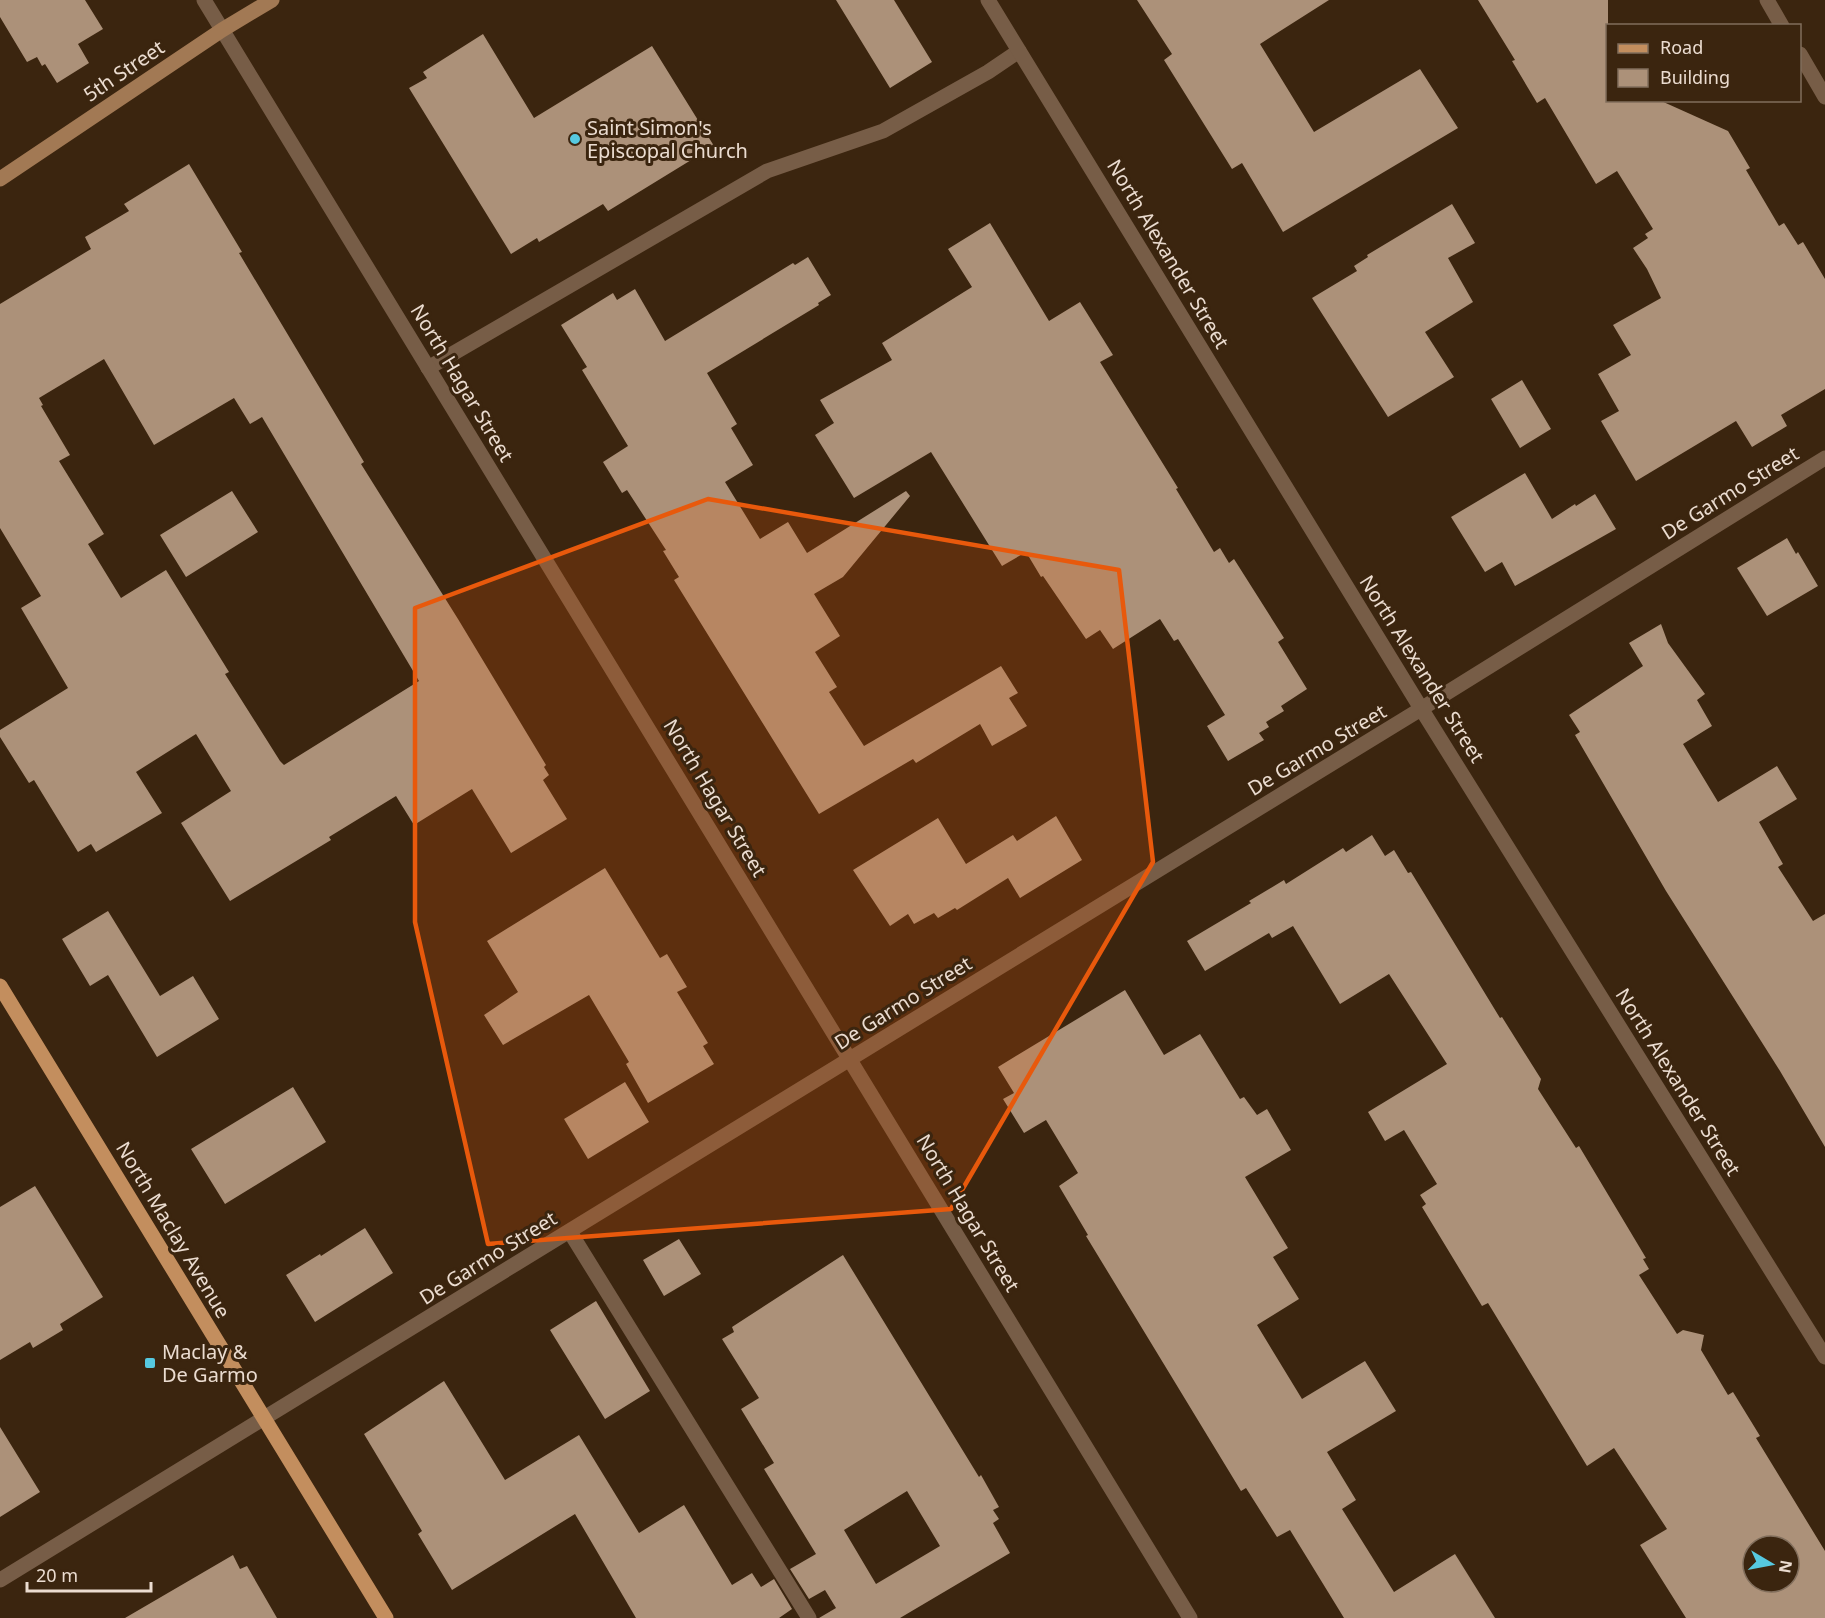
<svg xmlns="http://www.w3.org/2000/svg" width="1825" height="1618" font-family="'Noto Sans',sans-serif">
<rect width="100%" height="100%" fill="#3b250f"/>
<path fill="#ac9179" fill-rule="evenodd" d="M0,0H85L103,29L78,44L89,63L57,83L45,64L42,66L37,57L27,62L0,17Z
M836,0H894L932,62L890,88Z
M1137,0H1329L1260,44L1314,132L1420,69L1458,128L1283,232L1242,163L1232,169L1164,60L1172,54Z
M1478,0H1608V100H1659L1728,131L1750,168L1746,170L1779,226L1784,223L1798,245L1803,242L1825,279V389L1781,415L1787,426L1752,447L1736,421L1636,481L1601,421L1619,411L1598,374L1631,355L1613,325L1661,298L1647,269L1633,248L1648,238L1645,234L1653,229L1617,171L1596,184L1545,98L1537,103L1512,61L1515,60Z
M483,34L534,118L652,46L714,146L608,211L603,204L539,242L537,238L511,254L409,88L427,78L423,72Z
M189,164L242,252L239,253L364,462L361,464L458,619L546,765L544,767L549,775L543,780L567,819L511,853L472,789L414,825L396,796L329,837L331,840L230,901L181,823L231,791L196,734L136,772L162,813L96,852L91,844L78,852L34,780L29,783L0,737V730L68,688L21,608L41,596L0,528V304L91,249L85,237L129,211L124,204ZM104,359L154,445L234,398L250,424L262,417L419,681L284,765L280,761L225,674L229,672L166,570L121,598L88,544L104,534L59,461L70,455L41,406L43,405L39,398Z
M1452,204L1475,243L1448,258L1473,302L1425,332L1454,377L1388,417L1312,298L1357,271L1354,266L1368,257L1367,255Z
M990,223L1049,321L1080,302L1113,355L1100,362L1178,488L1176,489L1214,552L1220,548L1229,563L1234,559L1284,638L1278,642L1307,689L1281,706L1284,711L1266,722L1269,727L1259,733L1264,740L1228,761L1207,726L1225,715L1178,639L1174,641L1160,619L1113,649L1100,630L1086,639L1043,576L1041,577L1026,552L1002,566L931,452L854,498L815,435L834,423L820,400L892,360L882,343L972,287L948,249Z
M808,257L831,295L818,303L819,305L707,373L737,424L731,428L753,465L725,482L760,539L788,522L807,553L906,491L910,496L843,577L814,594L840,636L815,652L837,687L829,692L864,746L1001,666L1018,693L1009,698L1027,726L992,746L980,724L916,763L913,759L819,814L674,580L679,577L663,551L666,550L627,490L622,493L603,462L628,446L582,370L587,367L561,325L613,293L617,300L635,289L665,341L793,263L795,265Z
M1522,380L1551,429L1520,448L1491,399Z
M1525,473L1552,519L1575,504L1576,506L1595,494L1616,529L1515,586L1502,562L1485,572L1451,517Z
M232,491L258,532L186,577L160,535Z
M1787,538L1796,554L1798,552L1818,586L1767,616L1737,568Z
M1661,624L1668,643L1705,694L1697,700L1712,726L1683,744L1718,802L1777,766L1797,799L1759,822L1783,864L1778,867L1813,921L1825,914V1147L1780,1071L1666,891L1575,735L1580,732L1569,715L1643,666L1629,643Z
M1056,816L1082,860L1020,898L1008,878L957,910L955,908L938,918L934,913L914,924L908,914L890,926L853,870L938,818L966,864L1013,835L1017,841Z
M1372,835L1385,856L1394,850L1408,873L1411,872L1500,1018L1502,1017L1541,1079L1538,1089L1576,1148L1579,1146L1646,1258L1643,1259L1649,1269L1639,1275L1677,1334L1683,1330L1704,1335L1701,1350L1728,1395L1733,1392L1760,1436L1756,1438L1825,1551V1618H1686L1640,1545L1667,1529L1614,1448L1587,1466L1488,1303L1482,1306L1422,1207L1426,1204L1420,1195L1437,1184L1404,1130L1385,1141L1368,1112L1447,1064L1389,974L1340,1004L1293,926L1272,938L1269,933L1205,971L1187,941L1251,903L1249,901L1284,880L1286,884L1343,848L1346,852ZM1753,1546H1789V1582H1753Z
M605,868L660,958L667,954L687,987L677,992L708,1043L703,1046L714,1064L648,1103L626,1064L629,1062L589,995L503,1045L484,1015L518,992L487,941Z
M108,911L160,996L193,976L219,1019L157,1057L108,975L90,986L62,939Z
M1125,990L1164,1055L1200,1034L1240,1099L1244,1097L1257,1115L1267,1109L1291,1150L1245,1177L1288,1248L1273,1257L1299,1299L1257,1325L1302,1399L1365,1361L1396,1411L1327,1452L1356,1500L1342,1509L1394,1592L1455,1554L1495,1618H1344L1290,1530L1277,1537L1246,1488L1241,1491L1086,1236L1088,1235L1059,1186L1078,1173L1046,1120L1024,1133L1003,1099L1014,1093L998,1067Z
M625,1082L649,1122L588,1159L564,1119Z
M293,1087L326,1142L225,1204L191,1149Z
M35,1186L103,1297L60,1324L63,1330L33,1348L30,1342L0,1360V1207Z
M365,1228L393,1273L315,1322L286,1275L320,1254L321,1256Z
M679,1239L701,1274L664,1296L643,1260Z
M843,1255L979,1477L981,1475L999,1507L993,1510L999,1519L993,1523L1010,1553L900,1618H819L836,1608L825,1590L809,1599L790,1569L816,1554L764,1469L774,1463L741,1409L759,1398L722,1339L734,1332L732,1327ZM907,1491L940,1546L876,1584L844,1530Z
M596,1301L650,1391L605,1419L550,1330Z
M444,1381L505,1480L579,1435L639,1533L684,1505L732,1585L752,1573L761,1587L774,1579L792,1609L779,1618H636L575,1514L452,1590L418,1534L422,1531L364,1434Z
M0,1427L40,1492L0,1517Z
M233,1555L240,1569L247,1566L277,1618H125Z"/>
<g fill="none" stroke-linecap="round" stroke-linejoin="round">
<path stroke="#775d47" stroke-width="15" d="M428,368L767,171L883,131L988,72L1019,51
M570,1232L809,1618"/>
<path stroke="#775d47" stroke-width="15" d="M204,0L1190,1618
M988,0L1422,710L1825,1357
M1767,0L1782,26
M1800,54L1825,97
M0,1580C609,1208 1219,836 1825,458"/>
<path stroke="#a27954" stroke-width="15" d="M0,179L222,30L272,0"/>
<path stroke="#c38e5e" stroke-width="15" d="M0,986L386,1618"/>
</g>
<path fill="#e8590c" fill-opacity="0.2" stroke="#e8590c" stroke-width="4.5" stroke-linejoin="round" d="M708,499L1119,570L1153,862L951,1209L488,1244L415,922V608Z"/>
<g fill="#56c9e0" stroke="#3b250f" stroke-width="2">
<circle cx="575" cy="139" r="6"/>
<rect x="144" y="1357" width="12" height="12" rx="3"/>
</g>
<g text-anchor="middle" stroke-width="6" stroke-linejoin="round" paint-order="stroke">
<g font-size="20" fill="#ebdcd0" stroke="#3b250f">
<text transform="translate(124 71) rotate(-34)" y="7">5th Street</text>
<text transform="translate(1168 254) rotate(59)" y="7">North Alexander Street</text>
<text transform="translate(462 383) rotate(59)" y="7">North Hagar Street</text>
<text transform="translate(1730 493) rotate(-32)" y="7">De Garmo Street</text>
<text transform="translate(1422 669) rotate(58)" y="7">North Alexander Street</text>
<text transform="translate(1317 750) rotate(-31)" y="7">De Garmo Street</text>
<text transform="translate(715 798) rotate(59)" y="7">North Hagar Street</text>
<text transform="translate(903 1003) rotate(-32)" y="7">De Garmo Street</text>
<text transform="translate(1678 1082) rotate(58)" y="7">North Alexander Street</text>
<text transform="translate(968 1213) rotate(59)" y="7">North Hagar Street</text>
<text transform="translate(173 1230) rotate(59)" y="7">North Maclay Avenue</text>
<text transform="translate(488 1258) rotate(-32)" y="7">De Garmo Street</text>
</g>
<g font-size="20" fill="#ebdcd0" stroke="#3b250f" text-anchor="start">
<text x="587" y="135">Saint Simon's<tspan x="587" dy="23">Episcopal Church</tspan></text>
<text x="162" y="1359">Maclay &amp;<tspan x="162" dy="23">De Garmo</tspan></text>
</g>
</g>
<rect x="1606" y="24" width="195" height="78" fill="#3b250f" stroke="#816e5c" stroke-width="1.5"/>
<rect x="1618" y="44" width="30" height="9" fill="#c38e5e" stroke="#816e5c" stroke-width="1.5"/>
<text x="1660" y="54" font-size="18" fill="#ebdcd0">Road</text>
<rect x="1618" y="69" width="30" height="18" fill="#ac9179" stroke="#816e5c" stroke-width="1.5"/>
<text x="1660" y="84" font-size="18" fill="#ebdcd0">Building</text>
<g transform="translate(1771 1564) rotate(100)"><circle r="28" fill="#3b250f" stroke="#816e5c" stroke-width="1.5"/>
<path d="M0-4.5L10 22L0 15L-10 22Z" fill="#56c9e0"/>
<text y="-9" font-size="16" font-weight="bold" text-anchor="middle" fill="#ebdcd0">N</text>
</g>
<path d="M27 1582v9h124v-9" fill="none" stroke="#ebdcd0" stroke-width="3"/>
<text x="36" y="1582" font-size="18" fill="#ebdcd0" stroke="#3b250f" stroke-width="4.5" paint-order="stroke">20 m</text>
</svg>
